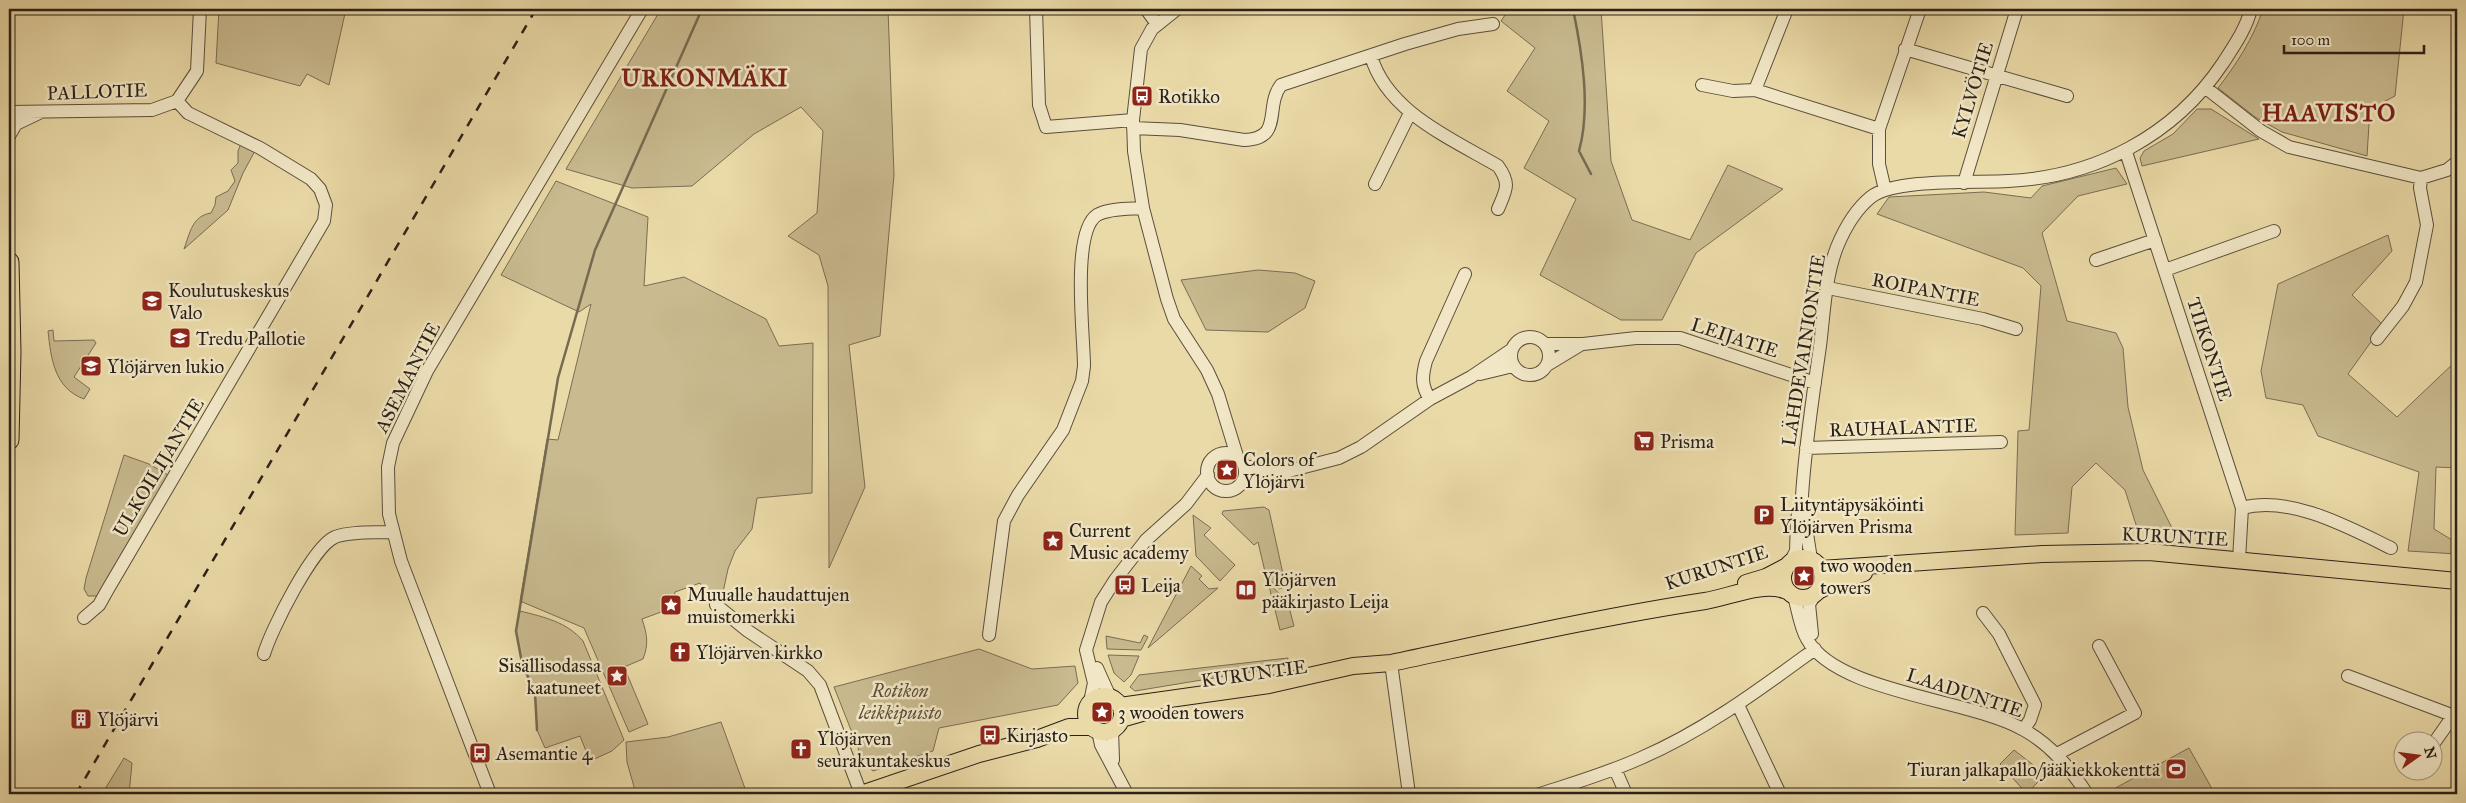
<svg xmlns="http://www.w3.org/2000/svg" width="2466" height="803" font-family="'IM FELL Great Primer',serif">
<rect width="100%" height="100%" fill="#eadaa7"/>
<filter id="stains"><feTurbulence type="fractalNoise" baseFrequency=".004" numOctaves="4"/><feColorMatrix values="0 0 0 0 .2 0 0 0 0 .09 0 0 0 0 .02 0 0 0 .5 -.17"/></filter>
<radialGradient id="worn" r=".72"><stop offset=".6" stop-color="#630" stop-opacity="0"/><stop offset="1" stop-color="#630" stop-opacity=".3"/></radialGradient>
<path fill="#c9ba8f" stroke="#7a6d54" d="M219,9H346L329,85L307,74L300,86L216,63Z
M661,9H888L894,175L880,336L849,345L865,487L829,568L828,286L819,255L788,236L817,213L823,131L801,107L754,134L692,186L632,188L566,169Z
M1509,9H1601L1611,161L1632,220L1690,240L1728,165L1783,189L1696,253L1662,320H1621L1540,275L1576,199L1524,168L1549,121L1507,91L1535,48L1501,21Z
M2263,9H2404L2395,96L2370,109L2367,156L2282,132L2255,117L2218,88C2236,65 2254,37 2263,9Z
M2197,109H2211L2259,139L2142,166L2140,158L2144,151L2173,134Z
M242,141L256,149L243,173L228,210L184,249C190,233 192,216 211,213L215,205L216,197L228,191L235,181L231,170L238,163V151Z
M2116,168L2127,184L2078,196L2042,233L2067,321L2116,333L2123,348L2128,407L2143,470L2172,528L2138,531L2125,490L2096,463L2072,487L2068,533L2015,535L2018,431L2029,430L2041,286L2023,268L1877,214L1889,197L1984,192L2031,198L2042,186Z
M556,181L648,217L644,286L684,277L766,319L779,346L813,343L812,493L757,498L752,529L735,551L728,569L722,597L708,602L700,583L675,592L672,608L642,619C647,634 649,644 643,659L624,667L648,724L629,732L584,628L520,601L547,439L558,440L591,304L579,312L501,275Z
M2388,235L2392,251L2352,295L2383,325L2348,374L2397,417L2457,360V468L2436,467L2434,529L2457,543V554L2408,551L2419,472L2318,436L2303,405L2266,398L2261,371L2278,284Z
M1258,270L1295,273L1315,281L1305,308L1268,332L1206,330L1181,280Z
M53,330L54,341L94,340L96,343L74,377L90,389L84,399C54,388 51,358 48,331Z
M124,455L149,464L168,475L98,596H88L84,589L86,578Z
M1264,507L1269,510L1285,583L1284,587L1279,589L1266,576L1258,542L1254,545L1222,514L1223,511Z
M1193,515L1211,528L1204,535L1235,565L1220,581L1196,556Z
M1191,566L1202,576L1199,579L1209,589L1218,588L1148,648Z
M1268,582L1288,603L1294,626L1280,630Z
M520,611C544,617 567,622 583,641L624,740L612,751L590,761L580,736L545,748L537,730L535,693L522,663L516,631Z
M1144,635L1148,637L1141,650L1107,649L1106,636L1140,643Z
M979,649L1032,669L1075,666L1078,683L1058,705L939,728L933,751L873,771L864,763L834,687Z
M1108,655L1139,656L1131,675L1124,682L1114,673Z
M1288,658L1287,666L1135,691L1130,687L1139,675Z
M721,722L747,794H636L627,762L626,742L668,737Z
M2189,748L2215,794H2112L2110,791Z
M2014,750L2045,774L2027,794L2000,764Z
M124,758L132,763L129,794H102Z"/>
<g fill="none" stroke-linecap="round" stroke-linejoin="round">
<path stroke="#766a50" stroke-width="2.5" d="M1573,9C1582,52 1591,108 1579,151L1591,174
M537,730L535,693L522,663L516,631L558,378L595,250L702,9"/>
<g stroke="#5a4e3c" stroke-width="14">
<path id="minor" d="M1036,9L1039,105L1046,127L1133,120
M1146,9L1157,24
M1177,9L1152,29L1141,49L1133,120L1134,151L1143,208L1167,299L1174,319L1207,370L1218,394L1237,456
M1787,9L1755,90L1879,129
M1905,49L2067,96
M1371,56C1387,112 1452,139 1498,166C1511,184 1506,190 1498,209
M1702,85L1733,91L1755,90
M2206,88L2261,131L2289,147L2421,178L2447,170L2457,162
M9,112L152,110L177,101L197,71L200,9
M1133,128L1180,130L1244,140C1284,139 1264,107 1281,85L1405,44L1458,29L1493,24
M9,136L16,124L39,113
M2126,152L2242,508L2239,560
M1964,183L2017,9
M1375,184L1410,113
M1885,190L1879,164V129L1920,9
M2096,260L2155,240
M2165,270L2274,231
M1828,288L1983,319L2016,329
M1511 356a19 19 0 1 1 38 0a19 19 0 1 1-38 0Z
M2377,339L2403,306L2416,282L2427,225L2420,188L2421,178
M1545,344H1583L1636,338H1680L1815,383
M1547,365L1580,345
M1480,374L1513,366
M1430,399C1421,386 1422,376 1426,361L1465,274
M1806,448L2001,442
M1207 472a19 19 0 1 1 38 0a19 19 0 1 1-38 0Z
M1244,466L1277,472
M1242,483L1339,458L1361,447L1430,399L1471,377L1511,350
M1803,508L1811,559
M2242,508C2290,495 2348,527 2391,548
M1790,563L1796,551L1797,519L1802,496C1805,446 1813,396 1820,346C1824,314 1825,278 1837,247C1844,230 1856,209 1871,197C1895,178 1977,183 2008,181C2095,177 2174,136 2223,63C2234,46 2246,29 2251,9
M1794,596C1798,610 1800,627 1807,639C1836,693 1971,699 2024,730C2051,745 2070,768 2087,794
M716,605L748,631L808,671L820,685L861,794
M1983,613L1999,634L2035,705L2030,720L2024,729
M84,618L99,605L108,589L324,221L326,205L320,189L311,179L260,148L188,113L177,101
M1812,634L1809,604L1815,595
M989,635L1004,521L1018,495L1063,430L1082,381L1084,366C1084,336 1071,232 1097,215C1109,208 1129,209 1143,208
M264,654C271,630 313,546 335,537C352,531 374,533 392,532
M1391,663L1409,794
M1097,668L1110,697
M2348,676L2457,717
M1090,702L1094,683L1086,650L1101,602L1115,580L1146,540L1186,504L1208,475
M1738,705L1780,794
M1112,730L1113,760
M1098,731L1101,745L1127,794
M2434,743L2453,716
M2057,754L2135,713L2099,646
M1615,769L1626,794
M490,794L401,561L389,514L388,467L393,443L427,371L642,9
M1540,794C1574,783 1608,773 1641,758C1704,731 1760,689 1815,649"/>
</g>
<g stroke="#2a2018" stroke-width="18">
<path id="major" d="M1783 578a20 20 0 1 1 40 0a20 20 0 1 1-40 0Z
M1821,569L2042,554L2149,552L2457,581
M1746,583L1766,577L1787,566
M1820,590L1835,582L1864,573
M1086 714a18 18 0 1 1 36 0a18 18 0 1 1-36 0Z
M1120,706L1269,685L1353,666L1391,663C1495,641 1600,617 1705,601C1730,597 1763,581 1787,591
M1121,719L1149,711
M861,794L979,754L1037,739L1069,727H1092"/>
</g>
<g stroke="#2a2018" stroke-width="21">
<path id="highway" d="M9,262L11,352L9,440"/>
</g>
<use href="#minor" stroke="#f1e7c6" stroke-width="12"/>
<use href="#major" stroke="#eadaa7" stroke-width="16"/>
<use href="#highway" stroke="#eadaa7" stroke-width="19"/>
<path stroke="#2a2018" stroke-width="2.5" stroke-dasharray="9 9" stroke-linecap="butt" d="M76,794L536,9"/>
</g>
<defs>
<g id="bus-square" transform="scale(1.125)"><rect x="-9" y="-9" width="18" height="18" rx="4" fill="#8f2418" stroke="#f1e7c6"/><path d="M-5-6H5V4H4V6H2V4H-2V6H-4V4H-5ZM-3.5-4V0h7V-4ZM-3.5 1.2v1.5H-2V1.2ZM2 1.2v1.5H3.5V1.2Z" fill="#fff"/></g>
<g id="school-square" transform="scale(1.125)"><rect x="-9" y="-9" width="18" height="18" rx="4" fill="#8f2418" stroke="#f1e7c6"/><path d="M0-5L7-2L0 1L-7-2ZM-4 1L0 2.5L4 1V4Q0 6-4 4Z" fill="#fff"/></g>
<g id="supermarket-square" transform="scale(1.125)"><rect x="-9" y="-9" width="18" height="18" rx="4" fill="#8f2418" stroke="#f1e7c6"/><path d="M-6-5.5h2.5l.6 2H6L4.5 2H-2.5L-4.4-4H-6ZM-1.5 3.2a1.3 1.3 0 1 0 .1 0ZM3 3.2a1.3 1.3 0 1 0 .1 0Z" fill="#fff"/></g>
<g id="sight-square" transform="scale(1.125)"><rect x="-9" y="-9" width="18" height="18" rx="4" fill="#8f2418" stroke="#f1e7c6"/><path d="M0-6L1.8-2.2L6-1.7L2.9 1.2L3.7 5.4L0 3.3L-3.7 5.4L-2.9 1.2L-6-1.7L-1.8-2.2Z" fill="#fff"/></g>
<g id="parking-square" transform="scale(1.125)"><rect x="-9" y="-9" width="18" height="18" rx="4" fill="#8f2418" stroke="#f1e7c6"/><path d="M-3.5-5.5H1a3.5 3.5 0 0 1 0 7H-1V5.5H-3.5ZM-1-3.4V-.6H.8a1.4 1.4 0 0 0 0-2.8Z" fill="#fff"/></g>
<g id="library-square" transform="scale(1.125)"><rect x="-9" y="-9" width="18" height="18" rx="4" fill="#8f2418" stroke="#f1e7c6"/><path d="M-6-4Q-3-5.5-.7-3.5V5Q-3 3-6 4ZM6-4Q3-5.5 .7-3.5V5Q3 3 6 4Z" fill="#fff"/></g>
<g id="church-square" transform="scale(1.125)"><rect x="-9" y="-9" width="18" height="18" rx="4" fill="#8f2418" stroke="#f1e7c6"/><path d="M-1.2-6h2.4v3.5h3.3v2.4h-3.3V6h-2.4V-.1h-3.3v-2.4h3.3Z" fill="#fff"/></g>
<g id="building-square" transform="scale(1.125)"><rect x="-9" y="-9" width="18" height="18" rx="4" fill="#8f2418" stroke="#f1e7c6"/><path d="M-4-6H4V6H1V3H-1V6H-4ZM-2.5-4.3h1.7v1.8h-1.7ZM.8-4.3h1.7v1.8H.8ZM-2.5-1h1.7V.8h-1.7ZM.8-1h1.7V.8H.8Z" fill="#fff"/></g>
<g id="stadium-square" transform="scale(1.125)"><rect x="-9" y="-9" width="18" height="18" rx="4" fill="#8f2418" stroke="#f1e7c6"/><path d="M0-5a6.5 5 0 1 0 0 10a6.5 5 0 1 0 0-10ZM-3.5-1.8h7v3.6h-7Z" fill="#fff"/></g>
</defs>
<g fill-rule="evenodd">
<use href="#bus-square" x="1142" y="96"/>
<use href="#school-square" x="152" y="301"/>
<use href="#school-square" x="180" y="338"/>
<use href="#school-square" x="91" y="366"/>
<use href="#supermarket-square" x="1644" y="441"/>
<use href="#sight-square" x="1227" y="470"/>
<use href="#parking-square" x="1764" y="515"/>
<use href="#sight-square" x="1053" y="541"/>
<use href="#sight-square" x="1804" y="576"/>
<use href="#bus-square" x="1125" y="585"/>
<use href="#library-square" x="1246" y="590"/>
<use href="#sight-square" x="671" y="605"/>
<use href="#church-square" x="680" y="652"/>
<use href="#sight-square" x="617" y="676"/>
<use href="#sight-square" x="1102" y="712"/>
<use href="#building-square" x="81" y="719"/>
<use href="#bus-square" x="990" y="735"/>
<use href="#church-square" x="801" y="749"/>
<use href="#bus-square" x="480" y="753"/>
<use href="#stadium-square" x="2176" y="769"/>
</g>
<g text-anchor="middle" stroke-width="5" stroke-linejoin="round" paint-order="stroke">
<g font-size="19" fill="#2a2018" stroke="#f1e7c6">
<text transform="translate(1972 90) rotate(-73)" y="7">KYLVÖTIE</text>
<text transform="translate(97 91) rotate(-2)" y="7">PALLOTIE</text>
<text transform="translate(1926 289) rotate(11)" y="7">ROIPANTIE</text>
<text transform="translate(1735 337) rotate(18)" y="7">LEIJATIE</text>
<text transform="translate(2210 349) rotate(72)" y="7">TIIKONTIE</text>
<text transform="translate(1803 350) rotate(-81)" y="7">LÄHDEVAINIONTIE</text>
<text transform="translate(407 377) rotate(-63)" y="7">ASEMANTIE</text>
<text transform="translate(1903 427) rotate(-2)" y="7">RAUHALANTIE</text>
<text transform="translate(158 467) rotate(-59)" y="7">ULKOILIJANTIE</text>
<text transform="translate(2175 536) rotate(3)" y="7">KURUNTIE</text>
<text transform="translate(1716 567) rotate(-18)" y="7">KURUNTIE</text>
<text transform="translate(1254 673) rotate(-8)" y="7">KURUNTIE</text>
<text transform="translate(1965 692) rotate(18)" y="7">LAADUNTIE</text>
</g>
<g font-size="19" fill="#2a2018" stroke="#f1e7c6" text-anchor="start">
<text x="1158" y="103">Rotikko</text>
<text x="168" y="297">Koulutuskeskus<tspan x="168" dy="22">Valo</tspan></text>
<text x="196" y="345">Tredu Pallotie</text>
<text x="107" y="373">Ylöjärven lukio</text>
<text x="1660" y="448">Prisma</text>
<text x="1243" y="466">Colors of<tspan x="1243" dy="22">Ylöjärvi</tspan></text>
<text x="1780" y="511">Liityntäpysäköinti<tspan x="1780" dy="22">Ylöjärven Prisma</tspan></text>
<text x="1069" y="537">Current<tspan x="1069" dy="22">Music academy</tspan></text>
<text x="1820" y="572">two wooden<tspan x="1820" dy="22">towers</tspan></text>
<text x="1262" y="586">Ylöjärven<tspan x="1262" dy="22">pääkirjasto Leija</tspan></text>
<text x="1141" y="592">Leija</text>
<text x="687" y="601">Muualle haudattujen<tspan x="687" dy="22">muistomerkki</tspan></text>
<text x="696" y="659">Ylöjärven kirkko</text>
<text x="601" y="672" text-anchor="end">Sisällisodassa<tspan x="601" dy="22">kaatuneet</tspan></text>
<text x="1118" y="719">3 wooden towers</text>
<text x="97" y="726">Ylöjärvi</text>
<text x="1006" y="742">Kirjasto</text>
<text x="817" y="745">Ylöjärven<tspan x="817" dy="22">seurakuntakeskus</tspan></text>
<text x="496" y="760">Asemantie 4</text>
<text x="2160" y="776" text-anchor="end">Tiuran jalkapallo/jääkiekkokenttä</text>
</g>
<g font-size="19" font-style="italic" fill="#5a4e3c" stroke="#f1e7c6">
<text x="900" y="697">Rotikon<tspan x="900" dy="22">leikkipuisto</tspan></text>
</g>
<g font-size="24" font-weight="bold" letter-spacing="1" fill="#7a1f14" stroke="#f1e7c6">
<text x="705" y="86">URKONMÄKI</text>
<text x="2329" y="121">HAAVISTO</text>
</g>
</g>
<rect width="2466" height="803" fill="none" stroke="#eadaa7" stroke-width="30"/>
<rect x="10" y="10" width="2446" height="783" fill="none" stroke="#2a2018" stroke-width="2.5"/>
<rect x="15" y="15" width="2436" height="773" fill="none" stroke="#2a2018"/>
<g transform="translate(2418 756) rotate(76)"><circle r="24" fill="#f1e7c6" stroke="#a19780"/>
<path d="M0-4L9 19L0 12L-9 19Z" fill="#8f2418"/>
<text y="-8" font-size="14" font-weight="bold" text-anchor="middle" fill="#2a2018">N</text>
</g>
<path d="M2284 45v8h140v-8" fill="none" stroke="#2a2018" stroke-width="2.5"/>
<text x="2291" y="45" font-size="15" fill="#2a2018" stroke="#f1e7c6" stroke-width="4" paint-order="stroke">100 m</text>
<rect width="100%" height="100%" filter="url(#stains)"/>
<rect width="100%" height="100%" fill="url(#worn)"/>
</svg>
